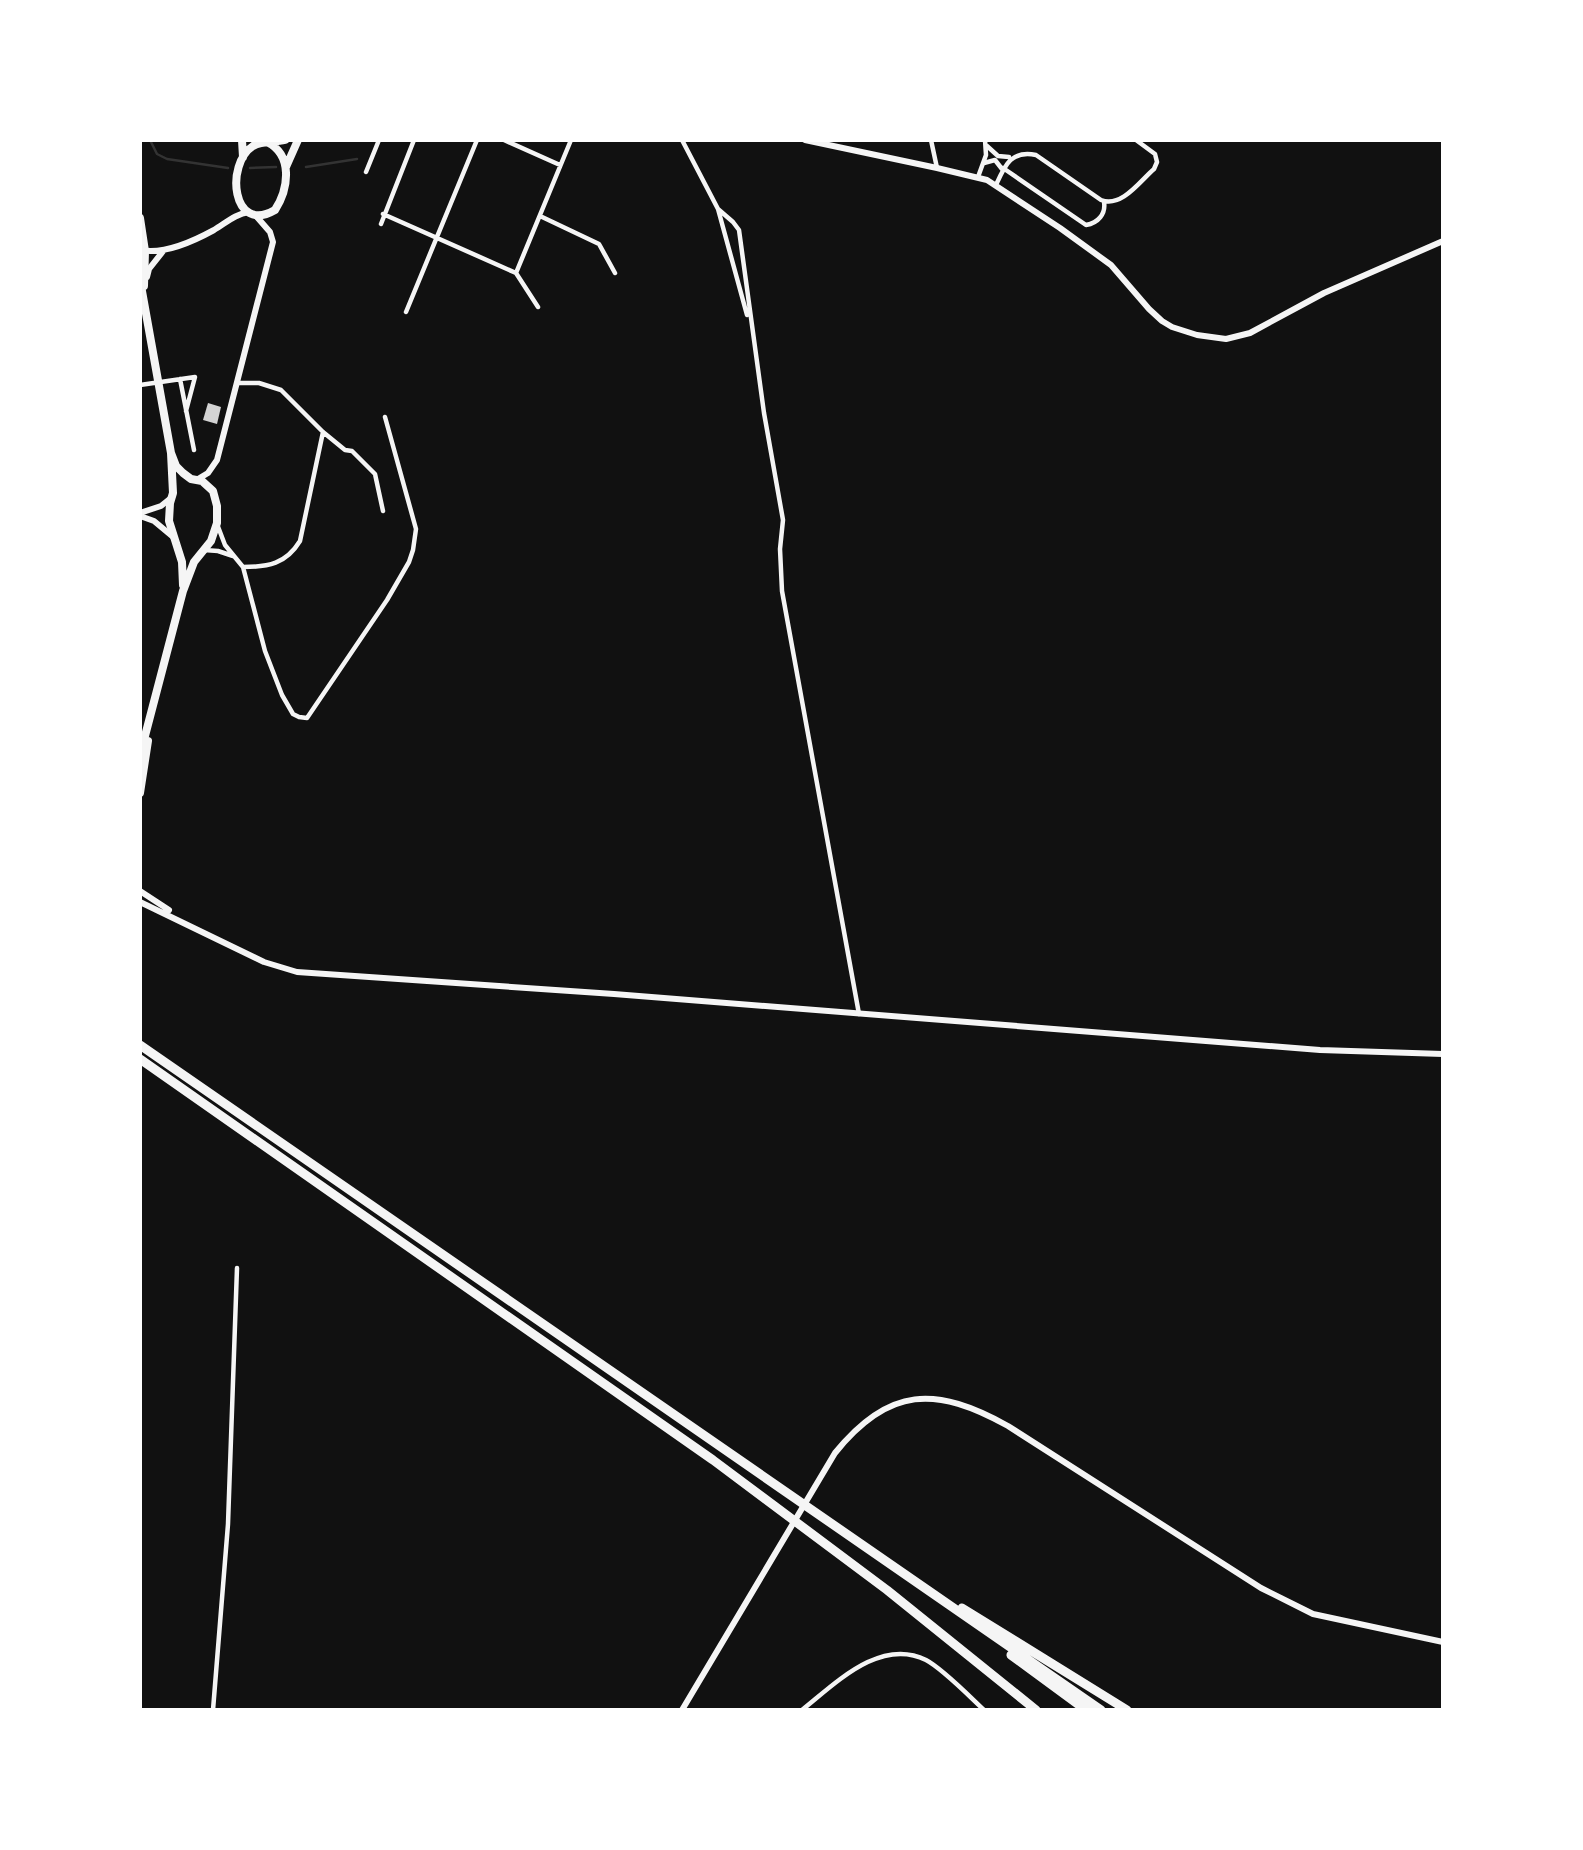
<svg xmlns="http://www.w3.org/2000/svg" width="1583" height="1850" font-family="Montserrat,sans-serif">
<rect width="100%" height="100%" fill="#111"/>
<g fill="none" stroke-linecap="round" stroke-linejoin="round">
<path stroke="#333" stroke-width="2.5" d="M150,140L157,154L167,159L228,168
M306,167L357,159
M250,168L276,167"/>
</g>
<path fill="#d3d3d3" d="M208,403L221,407L217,424L203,420Z"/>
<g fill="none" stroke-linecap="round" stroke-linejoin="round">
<path stroke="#f5f5f5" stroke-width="4.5" d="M504,140L560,165
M682,140L718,209L747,315
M931,140L937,168
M987,146L998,156L1009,157
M984,163L995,160L1002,169
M1003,168L1086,225C1098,223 1106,214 1104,202
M366,172L379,140
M978,177L986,155L985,140
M996,185C1005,165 1011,150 1036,155L1101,200C1122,208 1140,181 1154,169L1157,162L1155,154L1136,140
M718,209L733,222L739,230L764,413L783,520L780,549L782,591L859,1014
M383,214L516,273L538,307
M540,216L599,244L615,273
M381,224L414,140
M516,273L571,140
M406,312L477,140
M180,379L194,450
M237,383H259L281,390L323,432L345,450L352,451L375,474L383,511
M140,385L195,377L186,411
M217,524L225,545L243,567L265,651L282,695L293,714L299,717L307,718L387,600L409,562L413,550L416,529L385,417
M204,550L218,551L233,556
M243,567C268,567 286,564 300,541L323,432
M213,1710L228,1524L237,1268
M802,1710C835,1684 880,1637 926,1660C943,1669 969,1696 984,1710"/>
<path stroke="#f5f5f5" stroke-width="6" d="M805,140L937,168L987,180L1060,228L1111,265L1149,309L1162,321L1172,327L1197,335L1226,339L1250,333L1324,293L1443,241
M140,250C163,255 194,241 214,230C226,223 235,214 249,212
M147,277L149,269L164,250
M198,479L208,473L217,460L273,242L270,232L256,216
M140,513L161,506L171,498
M140,516L154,521L172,536
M140,891L169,910
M140,902L264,962L297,972L614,994L1320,1050L1443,1054
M682,1710L835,1453C889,1386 936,1386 1008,1426L1261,1588L1313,1614L1443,1642"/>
<path stroke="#f5f5f5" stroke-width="8" d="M242,140L243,157
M267,142C293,155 289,188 275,210C232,235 225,164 253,146C263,140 274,143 285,140
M286,167L298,140
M140,218L145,251L144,286
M140,280L171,453L173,493L170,503L169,521L182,562L183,585
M140,755L183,591L194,562L211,541L217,523V506L213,491L202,481L191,479L183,473L176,466L171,453
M140,793L148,741"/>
<path stroke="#f5f5f5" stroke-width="9" d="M140,1045L1101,1710
M140,1059L713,1460L887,1590L1036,1710
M962,1608L1127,1710
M1011,1655L1086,1710"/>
</g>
<rect width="1583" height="1850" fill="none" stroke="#ffffff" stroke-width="284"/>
</svg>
